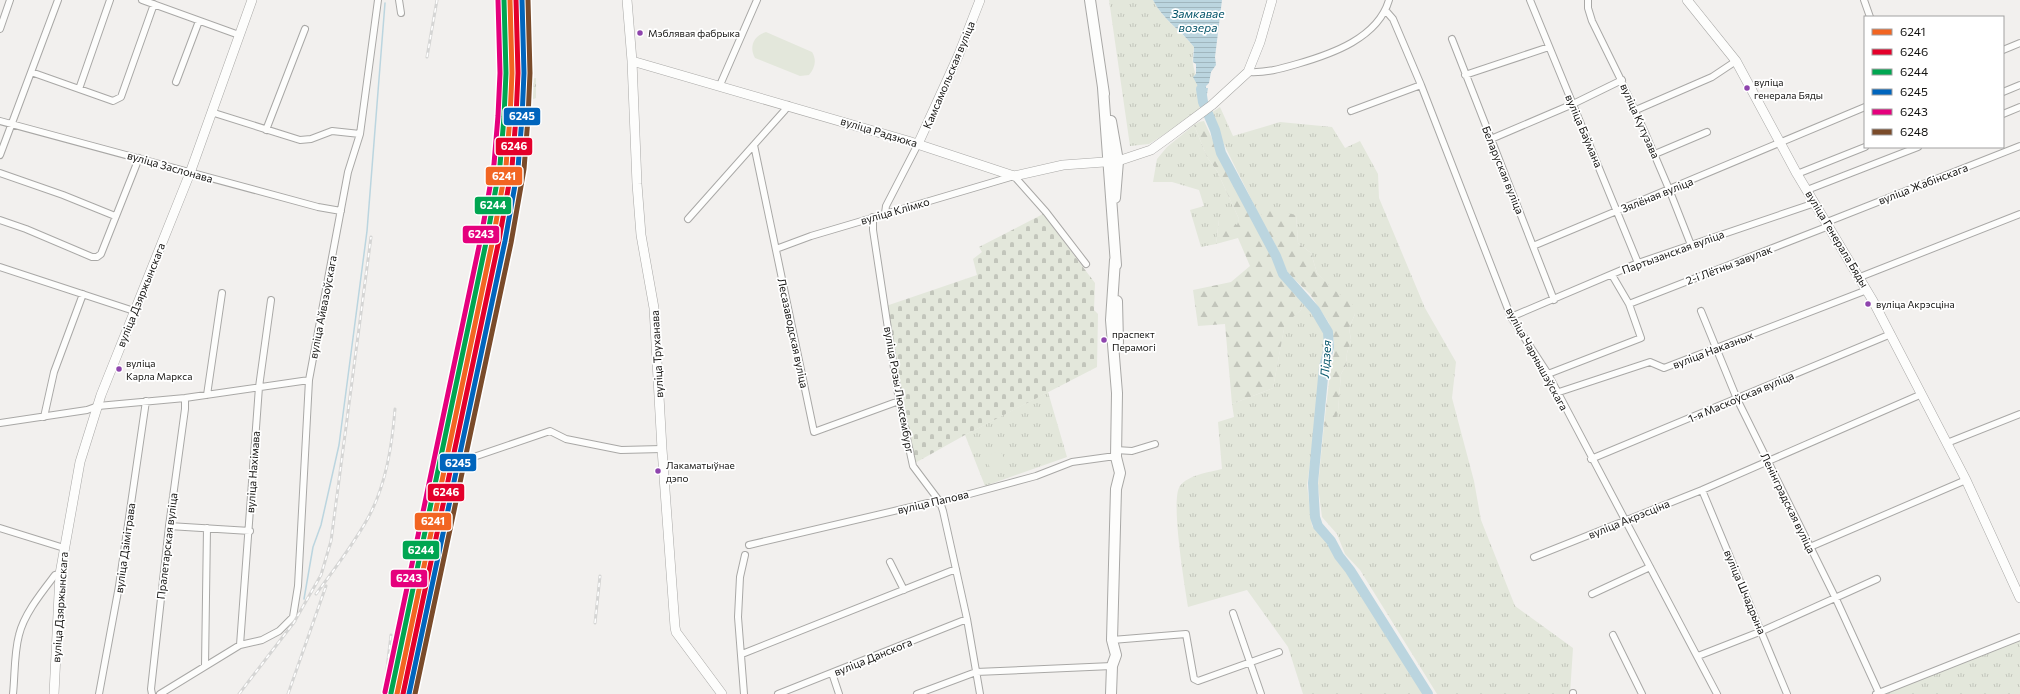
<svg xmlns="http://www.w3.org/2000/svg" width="2020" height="694" font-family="Commissioner,sans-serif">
<defs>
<pattern id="grass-tufts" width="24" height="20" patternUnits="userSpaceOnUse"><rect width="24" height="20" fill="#e3e7db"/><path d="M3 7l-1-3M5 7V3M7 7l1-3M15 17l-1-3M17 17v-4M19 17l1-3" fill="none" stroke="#c2c5bb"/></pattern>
<pattern id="forest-firs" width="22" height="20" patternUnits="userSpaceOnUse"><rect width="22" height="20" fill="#e3e7db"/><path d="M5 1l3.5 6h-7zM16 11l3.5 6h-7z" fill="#c2c5bb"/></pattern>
<pattern id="cemetery-stones" width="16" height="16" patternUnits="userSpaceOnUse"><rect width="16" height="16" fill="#e3e7db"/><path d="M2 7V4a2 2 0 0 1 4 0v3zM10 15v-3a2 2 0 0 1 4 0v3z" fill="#c2c5bb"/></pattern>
<pattern id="water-rules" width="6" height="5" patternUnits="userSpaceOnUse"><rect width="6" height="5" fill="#bbd5df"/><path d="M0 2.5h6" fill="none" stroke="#a0b6be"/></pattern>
</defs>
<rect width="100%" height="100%" fill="#f2f0ee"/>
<path fill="url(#grass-tufts)" d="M1109,0H1153C1162,19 1181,31 1194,47C1193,53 1192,59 1193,64C1195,78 1206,95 1199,109L1165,134L1149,144L1130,146Z
M519,77H523L524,85H528L530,79L536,78V98L524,103L522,111L518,113Z
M1220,107L1233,136L1280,122L1332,127L1345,148L1360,141L1378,174L1379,198L1425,308L1456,362L1452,398L1474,481L1481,520L1515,606L1573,648L1570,694H1437L1360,570L1345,554L1337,534L1322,517L1318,486L1324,425L1327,427L1338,411L1341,374L1346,365L1347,353L1351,340L1349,328L1355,314L1317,273L1311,253L1298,243L1296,215L1264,211L1260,218C1245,184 1226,152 1212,117L1211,113Z
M1194,125L1207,157L1217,171L1239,219L1237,226L1219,220L1216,244L1201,247L1190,210L1204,206L1199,190L1172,182H1153L1157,159L1167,147Z
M1303,299L1322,326L1327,339L1307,485L1312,526L1327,541L1337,561L1351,576L1424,694H1303L1288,647L1247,590L1188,607C1185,587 1170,499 1180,486C1188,475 1210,472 1222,469L1218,422L1234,417L1232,404L1273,388L1285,323L1301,310Z
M1048,392L1067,457L985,486L965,435Z
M2020,637V694H1884Z"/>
<path fill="url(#forest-firs)" d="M1204,121L1221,158L1239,191L1253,223L1267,246L1282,279L1303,299L1301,310L1285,324L1273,388L1232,404L1225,324L1198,326L1193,290L1231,282L1250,266L1238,238L1216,244L1219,220L1227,218L1237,225L1239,219L1217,171L1207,157L1194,125L1199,122Z
M1273,209L1296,215L1298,243L1311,253L1317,273L1332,288L1353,305L1355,314L1349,328L1351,340L1347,353L1346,365L1341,374L1338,411L1334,427H1327L1324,425L1331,364L1334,354V340L1329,323L1310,294L1288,273L1274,242L1260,218L1263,211Z"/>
<path fill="url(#cemetery-stones)" d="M1043,214L1095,283L1094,310L1098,314L1097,367L965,435L915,463L886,306L977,275L973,259L982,252L979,247Z"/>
<path fill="#e3e7db" d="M766,32L812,52C817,60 815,68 809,75L800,76L755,58C749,47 753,36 766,32Z
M1000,450L1008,467L993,474L985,457Z"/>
<path fill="url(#water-rules)" d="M1153,0H1222L1215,57L1216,65L1211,72L1209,83L1206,86V88H1208L1206,100L1201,104V92L1193,77L1196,74V64L1193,62L1194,47C1182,31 1162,19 1153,0Z"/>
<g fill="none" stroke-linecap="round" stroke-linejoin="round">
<path stroke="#bbd5df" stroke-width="1.5" d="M304,599L313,547L321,525L339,445L367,231L385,3"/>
<path stroke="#bbd5df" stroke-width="10" d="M1201,89L1203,102L1215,130L1221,153L1276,256L1283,274L1315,310L1328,332L1329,347L1324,367L1313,483L1315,517L1318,526L1331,541L1339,556L1350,570L1428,694"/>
<g stroke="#a9a8a6" stroke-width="8">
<path id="street" d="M142,0L239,35
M399,0L401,13
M1530,0L1638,263
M1588,0V8L1592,21C1629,94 1662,168 1691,245
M1864,0L1870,17
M1386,11L1393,19L1421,85L1511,317L1548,374L1717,694
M0,29L10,0
M1452,39L1554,300
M2003,50L2020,43
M31,72L113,101L121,97L154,4
M1248,72C1266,73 1280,69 1297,64C1332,54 1378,38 1389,0
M1465,75L1549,47
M176,82L199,21
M720,85L757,0
M79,89L110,0
M2003,92L2020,85
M1636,110L1712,77L1736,61
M1351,111L1421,85
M211,112L300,140L311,139L332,131L360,134
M2003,114L2020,107
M0,121L318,207L341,211
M266,130L305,29
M1491,139L1573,104L1622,80
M754,145L814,432L899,401
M1655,154L1707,132
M0,155L58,0
M0,173L63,195L115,216
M1797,174L1865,147
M1807,190L1918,147
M885,213L886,206L918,144
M873,217V230L899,401L913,466L940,502L943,511L967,619L980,694
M688,219L785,110L788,105
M0,220L26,229L92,257H97L101,254L139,158
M1827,222L2020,146
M1533,246L1865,107
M776,249L811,236L1014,176L1046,212L1086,264
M0,267L134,311
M1860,277L2020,214
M1629,304L1829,226
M1701,311L1737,399L1836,599L1879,693
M1511,317L1638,263L1815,203
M1548,374L1641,338L1629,304L1612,275
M1556,393L1650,362L1664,368L1867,290
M207,395L222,293
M44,417L54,372L83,294
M0,423L87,410L98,406L185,398L309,380
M1947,443L2020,414
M1116,450L1132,451L1155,444
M1591,459L1891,334
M1702,490L1787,694
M169,526L250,531
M0,528L64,548
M749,545L928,503L940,502L1036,476L1072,462L1108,457H1116
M1810,547L1966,480
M1534,557L1702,490L1922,394
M890,562L904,590
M1592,594L1650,567
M1233,613L1261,694
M1613,635L1642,694
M1112,640L1186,634L1194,679L1198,681L1279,652
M240,645L259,387L271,300
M742,654L956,569
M1698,656L1762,631L1877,579
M205,666L207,528
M832,673L839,694
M1573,693V694
M13,694C15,675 14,654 19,635C24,614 42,592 55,575L60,574
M99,694L119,586L146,401
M152,694L151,689L169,526L185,409V398
M160,694L240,645L262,640L279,631L293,617L298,586L309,380L348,172L360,134L378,0
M411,694L459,462L550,431L566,439L621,450L662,449
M744,694L738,617L740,577L745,555
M778,694L967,619
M917,694L976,672L1112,666
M1876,694L2020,637"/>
</g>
<g stroke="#a9a8a6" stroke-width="10">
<path id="secondary" d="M627,0L632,61L637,184L641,235L654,308L662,449L675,627L676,632L722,694
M1687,0L1736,61L1797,174L1873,301L1966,480L2020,598
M632,61L908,141L1014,176L1063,165L1118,161L1151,150L1169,137L1212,105L1248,72L1260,42L1272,0
M918,144L959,54L980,0
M54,694L60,574L80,462L101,395L190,173L252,0"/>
</g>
<g stroke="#a9a8a6" stroke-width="12">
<path id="primary" d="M1090,0L1104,94
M1103,88L1116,265
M1111,121L1118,161L1115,198
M1117,301L1118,343
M1111,694L1112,666L1116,655L1112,640L1116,489L1120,473L1116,457L1117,393L1111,320L1115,260"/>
</g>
<use href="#street" stroke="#fdfdfc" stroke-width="6"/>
<use href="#secondary" stroke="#fdfdfc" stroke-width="9"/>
<use href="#primary" stroke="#fdfdfc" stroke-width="10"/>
<g stroke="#d5d5d4" stroke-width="3">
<path id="rail" d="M427,57L437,0
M316,594C334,570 353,545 368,518C386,485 392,446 395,409
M595,623L600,576
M293,624L321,575L331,541L371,237
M239,694L295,621
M288,694L326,586
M384,694L391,635
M390,694L399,664"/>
</g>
<use href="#rail" stroke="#fff" stroke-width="1.5" stroke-dasharray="4.5" stroke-linecap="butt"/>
<g stroke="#fff" stroke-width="8">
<path id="rail-1" d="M397,694L493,239L506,166L510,117L512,73L510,0"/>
</g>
<g stroke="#fff" stroke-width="8">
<path id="rail-2" d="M403,694L499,240L512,167L516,117L518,73L516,0"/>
</g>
<g stroke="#fff" stroke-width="8">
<path id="rail-3" d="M391,693L487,238L500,165L504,117L506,73L504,0"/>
</g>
<g stroke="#fff" stroke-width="8">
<path id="rail-4" d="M409,694L505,241L518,168L522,118L524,73L522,0"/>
</g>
<g stroke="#fff" stroke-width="8">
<path id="rail-5" d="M385,692L481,237L494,164L498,116L500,73L498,0"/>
</g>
<g stroke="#fff" stroke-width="8">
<path id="rail-6" d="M415,694L511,243L524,169L528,118L530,73L528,0"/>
</g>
<use href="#rail-1" stroke="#f26522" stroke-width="5"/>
<use href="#rail-2" stroke="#e4002b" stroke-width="5"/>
<use href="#rail-3" stroke="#00a651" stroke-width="5"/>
<use href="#rail-4" stroke="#0065bd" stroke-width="5"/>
<use href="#rail-5" stroke="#e5007d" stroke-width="5"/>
<use href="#rail-6" stroke="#7a4b2a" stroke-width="5"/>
</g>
<g fill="#8e44ad" stroke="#fff" stroke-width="1.5">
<circle cx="640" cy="33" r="3.5"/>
<circle cx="1747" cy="88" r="3.5"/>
<circle cx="1868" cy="304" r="3.5"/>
<circle cx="1104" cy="340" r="3.5"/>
<circle cx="119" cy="369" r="3.5"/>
<circle cx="658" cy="471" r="3.5"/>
</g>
<g text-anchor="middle" stroke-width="3.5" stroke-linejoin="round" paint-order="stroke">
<g font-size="10" fill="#161513" stroke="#fff" text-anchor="start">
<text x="648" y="37">Мэблявая фабрыка</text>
<text x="1754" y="86">вуліца<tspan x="1754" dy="13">генерала Бяды</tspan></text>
<text x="1876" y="308">вуліца Акрэсціна</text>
<text x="1112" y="338">праспект<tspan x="1112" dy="13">Перамогі</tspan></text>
<text x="126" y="367">вуліца<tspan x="126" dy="13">Карла Маркса</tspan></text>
<text x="666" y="469">Лакаматыўнае<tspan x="666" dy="13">дэпо</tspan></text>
</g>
<g font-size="11" fill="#161513" stroke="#fff">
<text transform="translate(949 75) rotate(-67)" y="4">Камсамольская вуліца</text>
<text transform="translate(1640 121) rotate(66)" y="4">вуліца Кутузава</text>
<text transform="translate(1584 131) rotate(67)" y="4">вуліца Баўмана</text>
<text transform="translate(879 132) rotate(17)" y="4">вуліца Радзюка</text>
<text transform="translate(170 167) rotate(16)" y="4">вуліца Заслонава</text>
<text transform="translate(1503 170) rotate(68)" y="4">Беларуская вуліца</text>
<text transform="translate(1923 184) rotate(-21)" y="4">вуліца Жабінскага</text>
<text transform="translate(1657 195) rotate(-22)" y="4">Зялёная вуліца</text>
<text transform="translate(895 211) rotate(-16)" y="4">вуліца Клімко</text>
<text transform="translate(1837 239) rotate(59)" y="4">вуліца Генерала Бяды</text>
<text transform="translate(1673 252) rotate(-20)" y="4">Партызанская вуліца</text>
<text transform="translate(1729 265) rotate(-21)" y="4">2-і Лётны завулак</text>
<text transform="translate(141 295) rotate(-68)" y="4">вуліца Дзяржынскага</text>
<text transform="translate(323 307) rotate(-79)" y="4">вуліца Айвазоўскага</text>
<text transform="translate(793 333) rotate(78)" y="4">Лесазаводская вуліца</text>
<text transform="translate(1713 350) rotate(-21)" y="4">вуліца Наказных</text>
<text transform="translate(657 354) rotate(-93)" y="4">вуліца Труханава</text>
<text transform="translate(1537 359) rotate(61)" y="4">вуліца Чарнышэўскага</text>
<text transform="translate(899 390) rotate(80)" y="4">вуліца Розы Люксембург</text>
<text transform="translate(1741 397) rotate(-23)" y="4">1-я Маскоўская вуліца</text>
<text transform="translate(253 472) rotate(-86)" y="4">вуліца Нахімава</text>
<text transform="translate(933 502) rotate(-13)" y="4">вуліца Папова</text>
<text transform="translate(1788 503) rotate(64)" y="4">Ленінградская вуліца</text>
<text transform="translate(1629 519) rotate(-22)" y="4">вуліца Акрэсціна</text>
<text transform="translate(167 546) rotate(-83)" y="4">Пралетарская вуліца</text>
<text transform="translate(125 548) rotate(-82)" y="4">вуліца Дзімітрава</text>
<text transform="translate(1745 592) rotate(67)" y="4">вуліца Шчадрына</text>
<text transform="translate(60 607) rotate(-86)" y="4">вуліца Дзяржынскага</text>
<text transform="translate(873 657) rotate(-22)" y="4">вуліца Данскога</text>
</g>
<g font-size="12" font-style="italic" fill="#05556a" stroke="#fff">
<text x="1198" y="18">Замкавае<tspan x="1198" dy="14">возера</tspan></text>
<text transform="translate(1326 359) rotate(-86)" y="4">Лідзея</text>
</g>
</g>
<g stroke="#fff" stroke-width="1.5">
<rect x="503" y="107" width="38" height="19" rx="4" fill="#0065bd"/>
<rect x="495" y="137" width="38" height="19" rx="4" fill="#e4002b"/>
<rect x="485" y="166" width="38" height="20" rx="4" fill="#f26522"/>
<rect x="474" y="196" width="38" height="19" rx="4" fill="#00a651"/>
<rect x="462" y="225" width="38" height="19" rx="4" fill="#e5007d"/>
<rect x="439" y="453" width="38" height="19" rx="4" fill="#0065bd"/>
<rect x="427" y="483" width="38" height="19" rx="4" fill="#e4002b"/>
<rect x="414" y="512" width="38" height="19" rx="4" fill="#f26522"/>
<rect x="402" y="540" width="38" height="20" rx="4" fill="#00a651"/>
<rect x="390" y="569" width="38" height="19" rx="4" fill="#e5007d"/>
</g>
<g font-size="11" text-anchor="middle" font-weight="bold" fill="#fff">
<text x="522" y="120">6245</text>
<text x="514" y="150">6246</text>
<text x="504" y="180">6241</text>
<text x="493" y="209">6244</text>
<text x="481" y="238">6243</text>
<text x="458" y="467">6245</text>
<text x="446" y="496">6246</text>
<text x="433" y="525">6241</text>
<text x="421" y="554">6244</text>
<text x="409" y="582">6243</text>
</g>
<rect x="1864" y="16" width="140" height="132" fill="#ffffff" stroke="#a2a1a1"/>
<rect x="1872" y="29" width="20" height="6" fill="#f26522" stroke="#a2a1a1"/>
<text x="1900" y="36" font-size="12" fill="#161513">6241</text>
<rect x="1872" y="49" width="20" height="6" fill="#e4002b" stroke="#a2a1a1"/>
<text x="1900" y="56" font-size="12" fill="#161513">6246</text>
<rect x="1872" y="69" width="20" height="6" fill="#00a651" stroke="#a2a1a1"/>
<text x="1900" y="76" font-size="12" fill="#161513">6244</text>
<rect x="1872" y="89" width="20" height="6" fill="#0065bd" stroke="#a2a1a1"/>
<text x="1900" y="96" font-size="12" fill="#161513">6245</text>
<rect x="1872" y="109" width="20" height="6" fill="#e5007d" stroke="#a2a1a1"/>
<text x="1900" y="116" font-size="12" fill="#161513">6243</text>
<rect x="1872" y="129" width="20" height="6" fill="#7a4b2a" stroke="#a2a1a1"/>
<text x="1900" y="136" font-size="12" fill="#161513">6248</text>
</svg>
